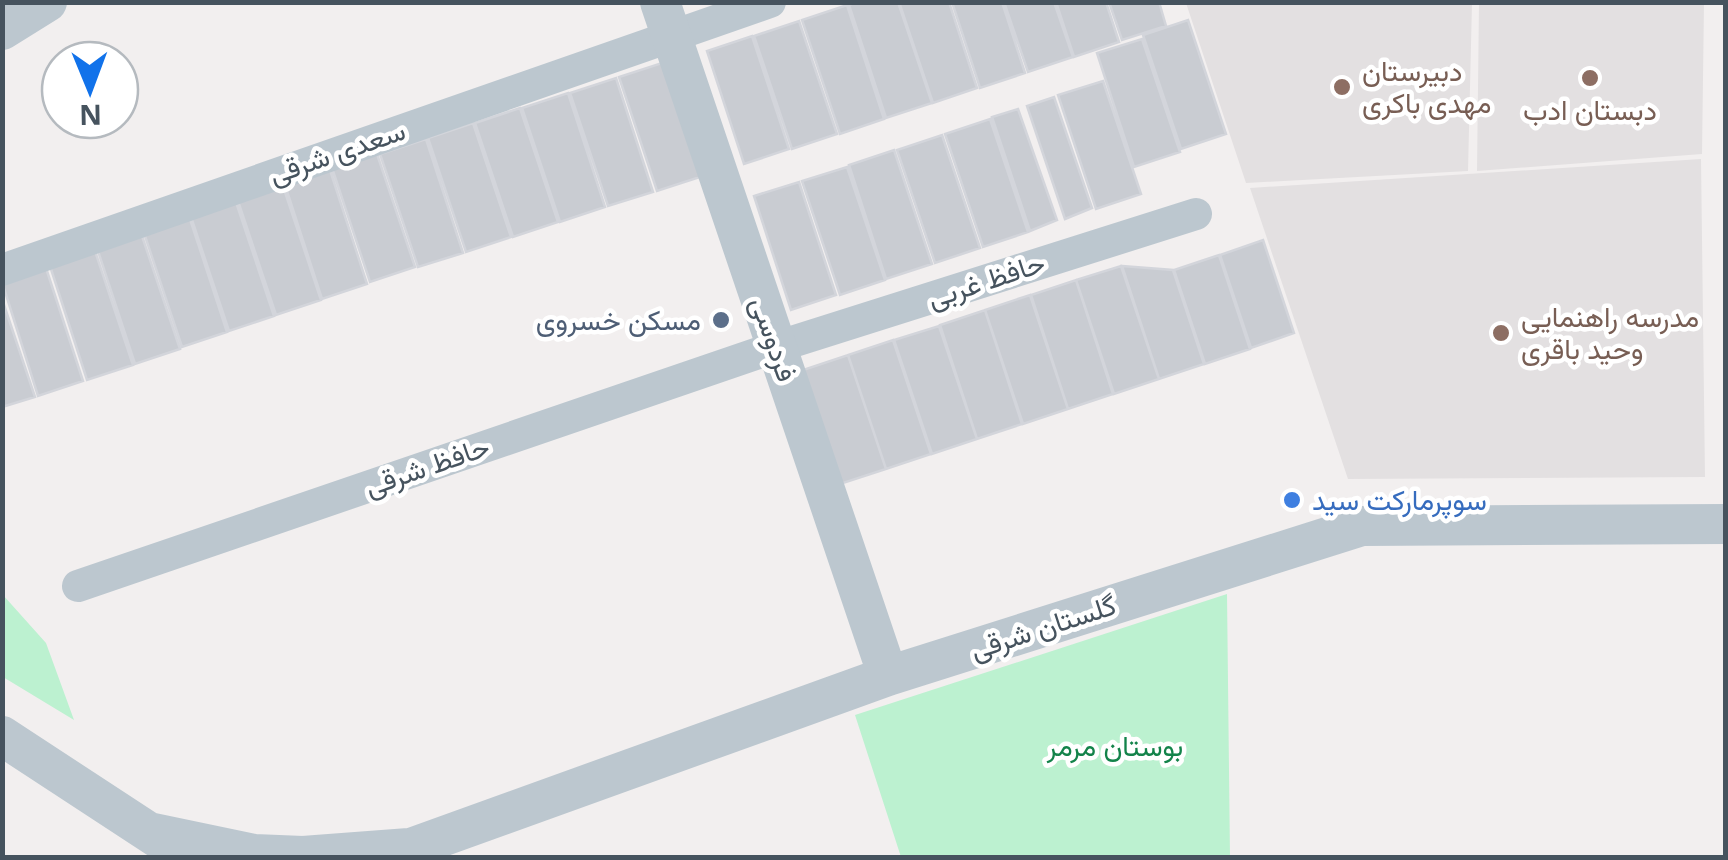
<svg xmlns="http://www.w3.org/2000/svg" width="1728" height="860" font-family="'Open Sans',Vazirmatn,sans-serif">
<rect width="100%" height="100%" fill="#f2efef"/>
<path fill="#e3e0e1" d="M1186,3H1472L1468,171L1246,183Z
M1479,3H1704L1702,154L1477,171Z
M1701,159L1705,477L1348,479L1250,188Z"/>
<path fill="#bcf1d0" d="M1227,594L1230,857H901L855,715Z
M3,595L46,643L74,720L3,677Z"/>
<path fill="#c9ccd2" stroke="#d3d5db" stroke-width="2.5" d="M856,2H898L932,103L886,118L849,5Z
M899,2H949L977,88L933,103Z
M952,2H1002L1025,73L980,88Z
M1004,2H1054L1073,57L1028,72Z
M1056,2H1106L1119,42L1074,57Z
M1109,2H1159L1166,26L1122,40Z
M847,5L884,119L840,134L802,20Z
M1188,20L1226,134L1181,149L1143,35Z
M799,21L837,134L792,149L754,36Z
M752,36L789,149L744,164L707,51Z
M1142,39L1180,152L1134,167L1097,53Z
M662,63L700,177L657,191L619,77Z
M616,78L653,192L608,206L570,93Z
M1103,81L1141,194L1096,209L1058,95Z
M568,93L605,207L560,222L522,108Z
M1054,97L1092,208L1065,219L1027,106Z
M520,108L558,222L513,237L475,123Z
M1018,109L1057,220L1030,231L992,117Z
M990,119L1028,232L983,247L945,134Z
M473,123L511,237L466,252L428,138Z
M942,135L980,248L935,263L897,150Z
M426,139L463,253L418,267L380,154Z
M894,150L932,264L886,279L849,165Z
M377,154L415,267L370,282L332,168Z
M847,167L885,280L840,295L802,181Z
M330,170L367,284L322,299L285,185Z
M799,182L836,295L791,310L754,196Z
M283,186L321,300L276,315L238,201Z
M236,202L274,316L229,331L191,217Z
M190,219L227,332L182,347L144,233Z
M142,236L180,349L135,364L98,251Z
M1263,240L1294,333L1251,348L1220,255Z
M95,251L133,365L87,380L50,266Z
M1219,255L1250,349L1205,364L1174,270Z
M1121,266L1159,379L1114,394L1076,280Z
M1122,266L1173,270L1204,364L1159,379Z
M46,268L83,381L38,396L2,282Z
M1076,280L1113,394L1068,409L1031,295Z
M1030,295L1068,409L1023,424L985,310Z
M2,299L35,397L2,407Z
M985,310L1022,424L977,439L940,325Z
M939,326L977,439L932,454L894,340Z
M893,340L931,454L886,469L848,355Z
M848,355L886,469L840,484L803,370Z"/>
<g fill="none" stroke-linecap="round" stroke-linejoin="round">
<path stroke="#bcc7cf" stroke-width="32" d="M2,270L770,2
M78,586L776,347L1196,214"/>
<path stroke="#bcc7cf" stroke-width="40" d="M660,2L888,676
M2,30L47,2
M2,736L170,846
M149,832L254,854L303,856L409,848
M383,858L888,676L1362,526L1726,524"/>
</g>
<g fill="#8d6e63" stroke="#fff" stroke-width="4">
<circle cx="1590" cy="78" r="10"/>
<circle cx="1342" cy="87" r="10"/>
<circle cx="1501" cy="333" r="10"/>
</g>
<circle fill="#5c6f8a" stroke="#fff" stroke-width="4" cx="721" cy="320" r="10"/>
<circle fill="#3f7fe0" stroke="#fff" stroke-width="4" cx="1292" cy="500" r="10"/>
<g text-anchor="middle" stroke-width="9" stroke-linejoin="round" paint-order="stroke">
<g font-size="28" fill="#785e54" stroke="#fff" text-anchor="start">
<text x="1362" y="81">دبیرستان<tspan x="1362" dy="32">مهدی باکری</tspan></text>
<text x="1590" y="120" text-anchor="middle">دبستان ادب</text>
<text x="1521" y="327">مدرسه راهنمایی<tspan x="1521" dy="32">وحید باقری</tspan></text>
</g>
<g font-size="28" fill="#46535e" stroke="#fff">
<text transform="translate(337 152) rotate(-19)" y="10">سعدی شرقی</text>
<text transform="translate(986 280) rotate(-18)" y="10">حافظ غربی</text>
<text transform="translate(774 339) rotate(71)" y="10">فردوسی</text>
<text transform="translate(427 466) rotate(-19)" y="10">حافظ شرقی</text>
<text transform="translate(1043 627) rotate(-18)" y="10">گلستان شرقی</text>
</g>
<g font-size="28" fill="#4e5e75" stroke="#fff" text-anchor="end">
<text x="701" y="330">مسکن خسروی</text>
</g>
<g font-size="28" fill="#366cbe" stroke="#fff" text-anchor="start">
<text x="1312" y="510">سوپرمارکت سید</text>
</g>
<g font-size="28" fill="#13834a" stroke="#fff">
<text x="1115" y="756">بوستان مرمر</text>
</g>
</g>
<rect width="1728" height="860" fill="none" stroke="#46535e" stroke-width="10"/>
<g transform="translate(90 90) rotate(179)"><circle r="48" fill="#ffffff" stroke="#b5babf" stroke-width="2.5"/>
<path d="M0-8L18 38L0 25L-18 38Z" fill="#1172ea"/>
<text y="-15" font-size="28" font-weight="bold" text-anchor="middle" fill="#46535e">N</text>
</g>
</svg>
